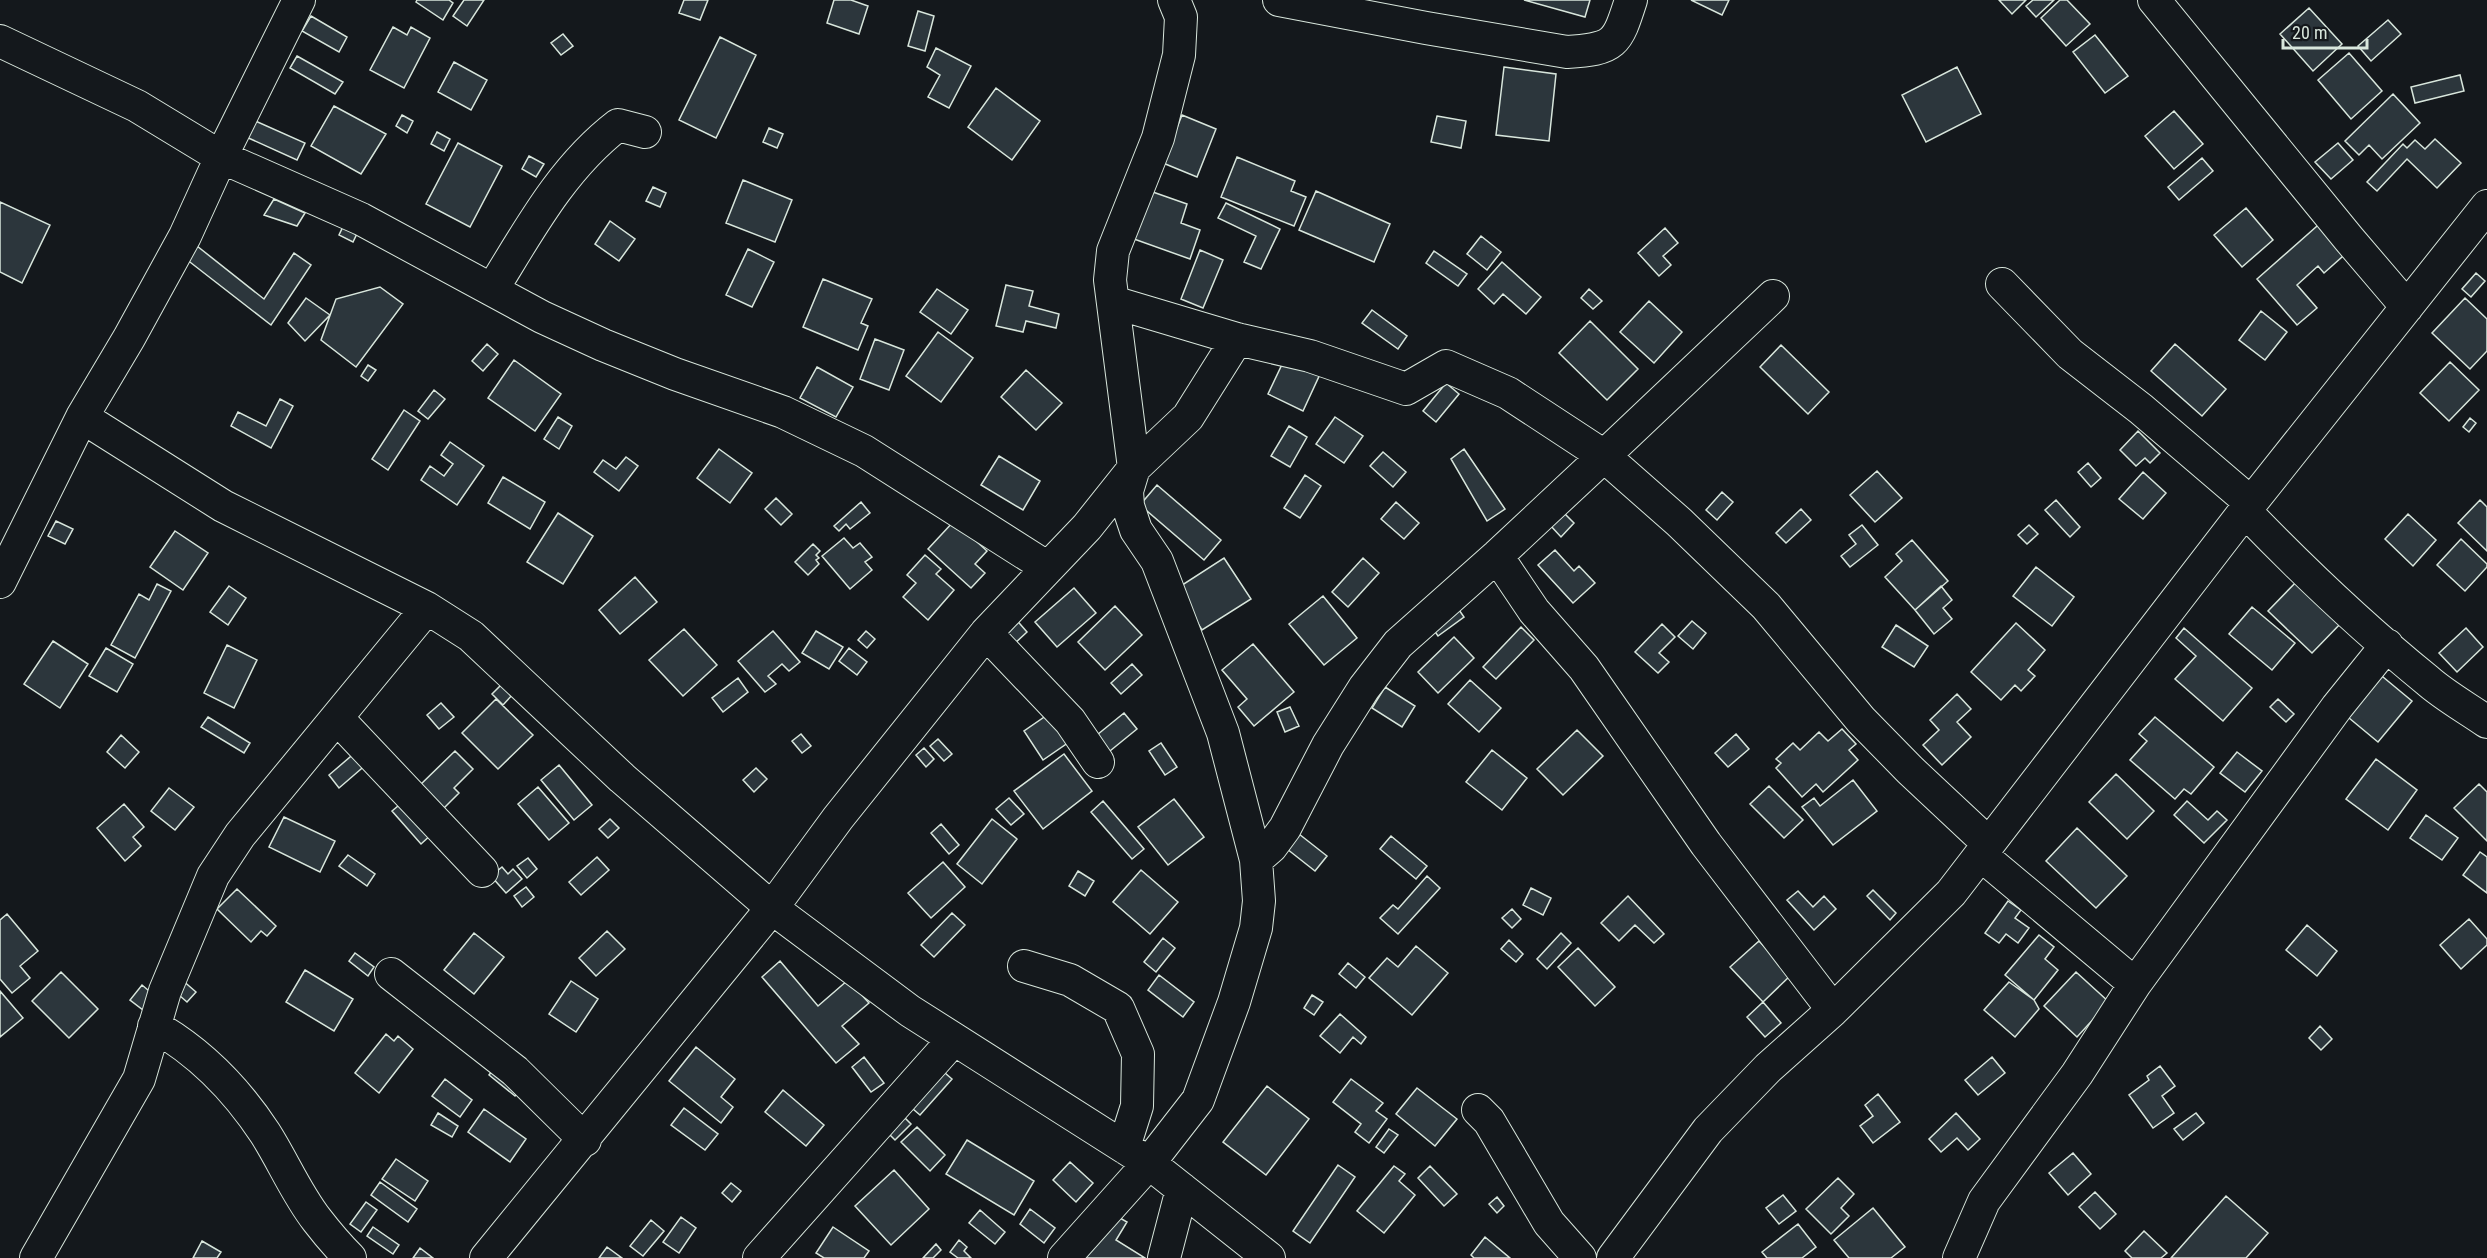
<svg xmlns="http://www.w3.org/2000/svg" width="2487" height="1258" font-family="'Roboto Condensed',sans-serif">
<rect width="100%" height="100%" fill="#14181c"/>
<path fill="#2c363c" stroke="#d8e6dc" stroke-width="1.5" d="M417,0H449L453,3L443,20L416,2Z
M464,0H484L467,26L453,16Z
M684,0H708L700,20L679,13Z
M834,0H851L868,6L859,34L827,23Z
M1524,0H1590L1585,17Z
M1691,0H1729L1722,15Z
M1999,0H2026L2012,14Z
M2033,0H2054L2036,17L2026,6Z
M2060,0H2067L2090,24L2066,46L2041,18Z
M2309,8L2342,44L2313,71L2280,34Z
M918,11L934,16L925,51L908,46Z
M311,16L347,37L339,52L302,31Z
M2388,20L2401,34L2371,61L2358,46Z
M393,27L407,35L411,27L430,38L404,88L370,70Z
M563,34L573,46L561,55L551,43Z
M2095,35L2128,76L2105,93L2073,52Z
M720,37L756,55L716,138L679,120Z
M936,48L971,66L949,108L928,97L940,75L927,67Z
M2349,53L2382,91L2351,119L2318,80Z
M297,56L343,82L335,94L290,68Z
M454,62L487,80L471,110L438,92Z
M1504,67L1556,74L1549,141L1496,135Z
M1957,67L1981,114L1926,142L1902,95Z
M2460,75L2464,91L2415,103L2411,87Z
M996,88L1040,121L1012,160L968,127Z
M2393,94L2420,123L2382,159L2369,145L2359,155L2345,141Z
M334,106L386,134L361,174L311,146Z
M2174,111L2203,144L2174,169L2145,136Z
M402,115L413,121L407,133L396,126Z
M1182,115L1216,129L1197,177L1163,163Z
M1437,116L1466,121L1461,148L1431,142Z
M251,119L305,143L297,160L244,136Z
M769,128L783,134L777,148L763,142Z
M437,132L450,139L444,151L431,144Z
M2435,139L2461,163L2437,188L2407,159L2377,191L2367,182L2403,144L2407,148L2415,140L2425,149Z
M458,143L502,166L470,227L426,204Z
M2338,143L2353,160L2331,179L2315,162Z
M529,156L544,164L536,177L522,169Z
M1237,157L1295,181L1291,191L1306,197L1294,226L1221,197Z
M2202,158L2213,171L2179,200L2168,187Z
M743,180L792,200L775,242L726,223Z
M653,187L666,193L660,207L646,201Z
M1150,191L1187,204L1181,223L1200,230L1190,259L1134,239Z
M1316,191L1390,224L1374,262L1299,230Z
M274,199L305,213L297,226L264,215Z
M0,202L50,225L22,283L0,272Z
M1226,203L1280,229L1261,269L1244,262L1256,236L1218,218Z
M2246,208L2273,240L2242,267L2214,235Z
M348,216L362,223L353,242L339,235Z
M2325,219L2351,249L2324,273L2318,266L2297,285L2317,308L2297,325L2257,279Z
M610,221L635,239L619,261L595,244Z
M1665,228L1678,243L1663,256L1671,265L1659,276L1638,253Z
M1481,236L1501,252L1487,270L1467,254Z
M197,246L264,299L294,253L311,265L271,325L186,259Z
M748,249L774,262L752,307L726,295Z
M1200,250L1223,260L1203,308L1181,299Z
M1434,251L1467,274L1458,286L1426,263Z
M1502,262L1541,297L1526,314L1503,294L1494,304L1478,289Z
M2476,273L2485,281L2471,297L2462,289Z
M823,279L872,299L861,323L868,326L858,350L803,327Z
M1006,285L1033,291L1029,306L1059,314L1056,328L1026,321L1023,332L996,326Z
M380,287L403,304L356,367L321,340L336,299Z
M937,289L968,310L951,334L920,312Z
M1589,289L1602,301L1593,309L1581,298Z
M306,298L330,315L305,341L288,323Z
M2465,298L2487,319V351L2470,369L2432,333Z
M1649,301L1682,332L1654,363L1620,332Z
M1372,310L1407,336L1398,349L1362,323Z
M2261,311L2287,332L2265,360L2239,340Z
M1590,321L1638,369L1607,400L1559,353Z
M938,332L973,358L941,402L906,376Z
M875,339L904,350L889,390L860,379Z
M487,344L498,354L483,371L472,361Z
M2175,344L2226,389L2202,416L2151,371Z
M1781,345L1829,392L1808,414L1760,367Z
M1286,356L1321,372L1303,411L1268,394Z
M514,360L561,394L535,431L488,398Z
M2450,362L2479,390L2449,421L2420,393Z
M368,365L376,370L368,381L361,376Z
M817,367L853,387L836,417L800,398Z
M1026,370L1062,403L1036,430L1001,397Z
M1446,383L1459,394L1436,422L1423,411Z
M434,390L445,399L428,419L418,411Z
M280,399L293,406L271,448L231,426L238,412L266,426Z
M404,410L420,421L388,470L372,459Z
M558,417L572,426L559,449L544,439Z
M1335,417L1363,436L1344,463L1316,444Z
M2470,418L2476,423L2469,432L2463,427Z
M1289,426L1307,437L1290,467L1271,456Z
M2138,431L2160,453L2150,463L2145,458L2136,466L2120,450Z
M450,442L484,466L457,505L421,480L430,466L444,476L453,464L441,455Z
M719,449L752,473L730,503L697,478Z
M1464,449L1505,509L1487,521L1451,459Z
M1383,452L1406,472L1393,487L1370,466Z
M999,456L1040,481L1023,510L981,485Z
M626,457L638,466L619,491L594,472L603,460L616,469Z
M2088,463L2101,478L2091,487L2078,472Z
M1877,471L1902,498L1875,522L1850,495Z
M2143,472L2166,493L2143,519L2119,499Z
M1305,475L1321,486L1300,518L1284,508Z
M503,477L545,502L530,529L488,503Z
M1157,485L1221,540L1204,560L1140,505Z
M1722,492L1733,502L1717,520L1706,510Z
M776,498L792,514L781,525L765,509Z
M2056,500L2080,527L2070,537L2045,510Z
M2480,500L2487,507V551L2458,523Z
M861,502L870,513L850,529L846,524L839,531L834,526Z
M1396,502L1419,523L1404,539L1381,519Z
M1801,509L1811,520L1786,543L1776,533Z
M1563,512L1574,523L1561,537L1550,525Z
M558,513L593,536L563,584L527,562Z
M2408,514L2436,540L2413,566L2385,539Z
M56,521L73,529L65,544L48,536Z
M954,521L987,551L975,564L985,573L971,588L928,549Z
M1862,525L1878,545L1850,567L1841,556L1856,544L1849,535Z
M2029,525L2038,534L2027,544L2018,535Z
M175,531L208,553L183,590L150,567Z
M844,538L853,548L860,543L872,557L865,562L872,570L850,589L822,556Z
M2461,539L2487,564V567L2465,591L2437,565Z
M1912,540L1948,581L1915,610L1885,577L1902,561L1896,554Z
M813,544L820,551L816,555L819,558L816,560L819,564L808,575L795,562Z
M1555,550L1574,571L1579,566L1595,583L1573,603L1538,565Z
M925,555L941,569L936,574L954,590L928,620L903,597L916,583L907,575Z
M1224,558L1251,599L1202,630L1176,589Z
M1363,558L1379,573L1348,607L1332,592Z
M2036,567L2074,597L2052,626L2013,596Z
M635,577L657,602L620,634L599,610Z
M2300,578L2343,621L2312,653L2268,611Z
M157,584L171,591L135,658L111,645L139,594L149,600Z
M229,586L246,598L228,625L210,612Z
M1941,586L1952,600L1943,608L1952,619L1934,634L1915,610Z
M1074,588L1096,613L1057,647L1035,622Z
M1323,596L1357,638L1324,665L1289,624Z
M1115,606L1142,635L1105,670L1078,642Z
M1457,607L1464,617L1438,636L1431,626Z
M2252,607L2295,643L2272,670L2229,634Z
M1013,616L1027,632L1013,645L998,629Z
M1692,621L1706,633L1693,649L1678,636Z
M2016,623L2045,650L2028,670L2035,676L2021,691L2015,685L2001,700L1971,672Z
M1662,624L1675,637L1659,653L1669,662L1658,673L1635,652Z
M1896,625L1928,646L1914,667L1882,647Z
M1521,627L1534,640L1496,679L1483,667Z
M2184,628L2252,688L2223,721L2175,679L2196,656L2176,638Z
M2466,628L2483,647L2457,672L2439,653Z
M684,629L717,665L683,696L649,660Z
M773,631L800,662L789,671L782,664L768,676L776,684L765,692L738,661Z
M816,631L843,647L829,669L802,653Z
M866,631L875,639L867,648L858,640Z
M1454,637L1474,658L1438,693L1418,672Z
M53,641L88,664L60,708L24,684Z
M1253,644L1294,692L1254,726L1238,707L1247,699L1222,670Z
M227,645L257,660L234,708L204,693Z
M106,648L133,664L117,692L89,676Z
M849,648L867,662L857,675L839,661Z
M1132,664L1142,675L1121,694L1111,683Z
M2377,672L2412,701L2378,742L2343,713Z
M738,678L748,692L723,712L712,698Z
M1470,680L1501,708L1479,732L1448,704Z
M502,684L513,694L503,705L492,694Z
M1385,687L1415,706L1402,727L1372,708Z
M1957,694L1971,709L1957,722L1971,737L1942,765L1923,745L1939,730L1930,720Z
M496,699L533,735L498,769L462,733Z
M2278,699L2294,714L2286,722L2270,707Z
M441,703L454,717L439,729L427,715Z
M1290,707L1299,726L1285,732L1277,712Z
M1053,711L1072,740L1043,760L1024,731Z
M1124,713L1137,729L1105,755L1092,739Z
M208,717L250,743L244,753L201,727Z
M2155,717L2214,767L2191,794L2184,789L2175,799L2130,760L2147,741L2139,734Z
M1842,729L1856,744L1849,750L1858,760L1823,792L1816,784L1802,797L1776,768L1781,763L1776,759L1793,743L1800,750L1819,732L1828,741Z
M1577,730L1603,756L1563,795L1537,769Z
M801,734L811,746L802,753L792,741Z
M1736,734L1749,749L1728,767L1715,753Z
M121,735L139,752L125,768L107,752Z
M938,739L952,754L944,761L930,746Z
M1161,743L1177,767L1165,775L1149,751Z
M924,748L934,759L926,767L916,755Z
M1492,750L1527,778L1502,810L1466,782Z
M357,751L368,763L339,788L329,775Z
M455,751L473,769L454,788L459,793L440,812L417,788Z
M2237,752L2262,771L2245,792L2220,773Z
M1064,754L1092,791L1043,829L1014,791Z
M2376,759L2417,790L2388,830L2346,799Z
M559,765L592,805L574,820L541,780Z
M756,768L767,779L754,792L743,780Z
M2116,774L2154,811L2127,839L2089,802Z
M1853,780L1877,811L1833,845L1802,807L1814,798L1820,806Z
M2479,784L2487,792V841L2454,808Z
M1769,786L1803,820L1784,838L1750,804Z
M538,787L569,823L549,840L518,804Z
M169,788L194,807L175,830L151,811Z
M1009,798L1024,814L1011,825L996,809Z
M1174,799L1204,837L1168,865L1138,827Z
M404,801L433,833L421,844L392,811Z
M1103,801L1144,849L1132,859L1091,812Z
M2187,801L2208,820L2217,811L2227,820L2204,843L2174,815Z
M124,804L144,827L133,837L141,846L125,861L97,828Z
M2426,815L2458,838L2442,860L2410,838Z
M284,817L335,841L320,872L269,847Z
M610,819L619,828L608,838L599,829Z
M992,819L1017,839L982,884L957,864Z
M941,824L959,845L949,854L931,833Z
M2077,828L2127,876L2096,908L2046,861Z
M1299,834L1327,856L1315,871L1287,849Z
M1391,836L1427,866L1416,879L1380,849Z
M2480,852L2487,857V893L2463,875Z
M348,855L375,874L367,886L339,866Z
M597,857L609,870L581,895L569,882Z
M528,858L537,869L527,878L517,866Z
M943,862L965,887L931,918L908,893Z
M502,867L508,874L513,869L522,879L506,893L491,876Z
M1141,870L1178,902L1150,934L1113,902Z
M1078,871L1094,881L1085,896L1069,886Z
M1427,876L1440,888L1398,934L1380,918L1393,905L1398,909Z
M526,887L534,897L522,907L514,896Z
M1531,888L1551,898L1543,915L1523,905Z
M237,889L276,926L267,936L261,931L251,942L217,909Z
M1873,890L1896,913L1890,920L1867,896Z
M1798,891L1813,907L1824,896L1836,909L1814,930L1787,900Z
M1628,896L1664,934L1654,943L1635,925L1619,941L1601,923Z
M2008,901L2021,910L2015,918L2029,928L2018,943L2006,934L1999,943L1985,933Z
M1512,909L1521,919L1512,928L1502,918Z
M952,913L965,925L934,957L921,945Z
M7,914L38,951L20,966L30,978L12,993L0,979V920Z
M2469,919L2487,939V945L2461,969L2440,945Z
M2307,925L2337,951L2317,976L2286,950Z
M607,931L625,949L596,976L579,958Z
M474,933L504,957L474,994L444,970Z
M1561,933L1571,943L1547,969L1537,959Z
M2039,935L2054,947L2045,959L2058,970L2034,1000L2005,975Z
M1163,938L1175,948L1156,972L1144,962Z
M1509,940L1523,954L1516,962L1501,949Z
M1759,941L1791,975L1763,1002L1730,967Z
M1416,946L1448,973L1412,1015L1369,978L1387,958L1398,967Z
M1578,948L1615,987L1595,1006L1558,967Z
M355,953L374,967L368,976L349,961Z
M780,961L818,1006L848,980L869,1003L842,1026L859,1044L836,1063L762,977Z
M1348,963L1365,977L1356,988L1339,974Z
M305,970L353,999L334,1031L286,1002Z
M61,972L98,1009L69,1038L32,1001Z
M2076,972L2109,1002L2077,1037L2044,1006Z
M1159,975L1194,1002L1183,1017L1148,990Z
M181,979L196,992L187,1002L172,989Z
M571,981L598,999L576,1032L549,1014Z
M2009,982L2034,1000L2039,1009L2015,1037L1984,1010Z
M142,985L155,996L143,1010L130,1000Z
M0,991L23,1018L0,1037Z
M1312,995L1323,1002L1314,1015L1304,1008Z
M1763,1002L1781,1023L1765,1037L1747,1017Z
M1340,1014L1366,1037L1361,1044L1353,1037L1340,1053L1320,1036Z
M2320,1026L2332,1039L2321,1050L2309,1038Z
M386,1034L394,1041L398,1036L413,1049L379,1093L355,1073Z
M696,1047L735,1079L721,1097L733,1107L721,1123L669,1081Z
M864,1057L884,1083L871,1092L852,1067Z
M1992,1057L2005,1073L1978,1095L1965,1080Z
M496,1066L522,1087L515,1096L489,1075Z
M2160,1066L2175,1086L2162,1096L2174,1113L2153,1128L2129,1095L2149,1080L2147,1076Z
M938,1067L952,1079L920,1115L906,1103Z
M445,1079L472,1100L460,1117L432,1096Z
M1351,1079L1383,1103L1376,1111L1387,1119L1369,1143L1355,1132L1361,1124L1333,1102Z
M1267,1086L1309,1119L1266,1175L1223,1142Z
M1417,1088L1457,1119L1435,1146L1396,1114Z
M783,1090L824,1125L806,1146L765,1112Z
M1878,1094L1900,1122L1873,1143L1860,1126L1873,1116L1865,1105Z
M684,1108L718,1134L705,1150L671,1125Z
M484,1109L526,1139L510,1162L468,1132Z
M898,1111L911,1124L895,1140L882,1127Z
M438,1113L458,1126L452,1137L431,1125Z
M1956,1113L1980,1139L1968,1150L1957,1138L1941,1152L1929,1139Z
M2196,1113L2204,1123L2183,1140L2174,1129Z
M917,1127L945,1155L930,1171L901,1142Z
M1389,1129L1398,1135L1384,1153L1376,1147Z
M967,1140L1034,1181L1014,1215L946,1174Z
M2073,1153L2091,1174L2068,1195L2049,1173Z
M396,1159L428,1181L415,1201L382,1179Z
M1070,1162L1093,1183L1076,1202L1053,1180Z
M1338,1165L1355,1177L1310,1243L1293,1231Z
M1394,1166L1405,1174L1399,1181L1415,1195L1384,1233L1357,1211Z
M1430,1166L1457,1194L1444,1206L1418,1178Z
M894,1170L929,1209L891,1245L855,1206Z
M1838,1178L1854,1194L1841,1208L1849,1216L1831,1234L1806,1209Z
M380,1182L417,1209L408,1222L371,1195Z
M731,1183L741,1191L732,1202L722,1193Z
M2095,1192L2116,1214L2100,1229L2079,1207Z
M1783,1195L1796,1211L1779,1224L1766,1208Z
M2226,1196L2268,1233L2246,1258H2171Z
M1497,1197L1504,1206L1497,1213L1489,1204Z
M366,1202L377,1210L361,1232L350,1224Z
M1873,1208L1905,1247L1891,1258H1849L1834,1240Z
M1030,1209L1055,1228L1044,1243L1020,1224Z
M980,1210L1005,1232L995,1244L969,1223Z
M1113,1214L1127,1222L1116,1240L1145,1258H1085Z
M681,1217L696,1228L679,1253L663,1242Z
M651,1220L664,1231L643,1256L630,1246Z
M1798,1224L1816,1247L1802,1258H1767L1762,1252Z
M373,1227L399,1245L393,1254L367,1236Z
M833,1227L869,1251L864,1258H824L816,1253Z
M2144,1231L2167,1253L2161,1258H2132L2125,1251Z
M1485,1237L1510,1258H1474L1471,1255Z
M959,1240L967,1247L964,1251L971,1258H958L950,1252Z
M202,1241L221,1252L217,1258H193Z
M936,1244L941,1250L933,1258H923Z
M607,1247L622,1258H599Z
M420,1248L433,1258H413Z"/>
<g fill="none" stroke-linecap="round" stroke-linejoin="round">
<g stroke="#d8e6dc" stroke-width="34">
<path id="minor" d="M1279,0L1426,28L1567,52C1615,49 1617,44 1631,0
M2154,0L2349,239L2407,307
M0,41L137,106L221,157L361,219L542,317L603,345L675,374L783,412L864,451L1048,568
M2002,284L2070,354L2141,409L2251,503
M492,290C529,230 562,168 618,125L645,132
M1113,302L1237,339L1310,356L1406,389L1446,366L1508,393L1604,456L1773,296
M82,417L223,506L427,608L471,636L622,778L772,908L910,1011L1149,1163L1269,1258
M2245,511C2302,570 2363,628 2427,680C2445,696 2467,708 2487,722
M1497,556L1534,611L1584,668L1706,844L1833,1010
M0,582L82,417L129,338L185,236L221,157L299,0
M986,633L1070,721L1098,762
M338,719L482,871
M1981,855L2135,984
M1256,860L1271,847L1285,828L1328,745L1364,688L1398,644L1497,556L1604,456L1679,522L1766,606L1861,720L1910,770L1989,844
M1024,966L1070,980L1118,1008L1138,1054L1137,1106L1124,1147
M391,974L515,1071L585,1140
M154,1026C200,1052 236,1089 265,1133C283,1161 296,1193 317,1220C327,1233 338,1246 350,1258
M1478,1110L1489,1121L1549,1223L1580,1258
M36,1258L139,1079L165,991L213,876L240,835L427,608
M486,1258L772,908L838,818L986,633L1087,527L1134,468L1188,417L1237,339
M759,1258L954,1039
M1064,1258L1149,1163L1198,1100L1234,1002L1256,928L1259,901L1256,860L1223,733L1157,561L1136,530L1128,506L1127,491L1134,468L1110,280L1113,251L1158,138L1179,55L1181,17L1174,0
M1164,1258L1182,1189
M1613,1258L1708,1130L1768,1068L1833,1010L1951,893L2251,503L2487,206
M1959,1258L1984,1201L2077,1074L2135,984L2337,707L2387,645"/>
</g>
<use href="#minor" stroke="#14181c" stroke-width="32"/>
</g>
<path d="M2283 39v9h84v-9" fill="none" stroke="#d8e6dc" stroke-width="3"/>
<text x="2292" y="39" font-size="18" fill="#d8e6dc" stroke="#14181c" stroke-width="4.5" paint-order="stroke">20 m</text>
</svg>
